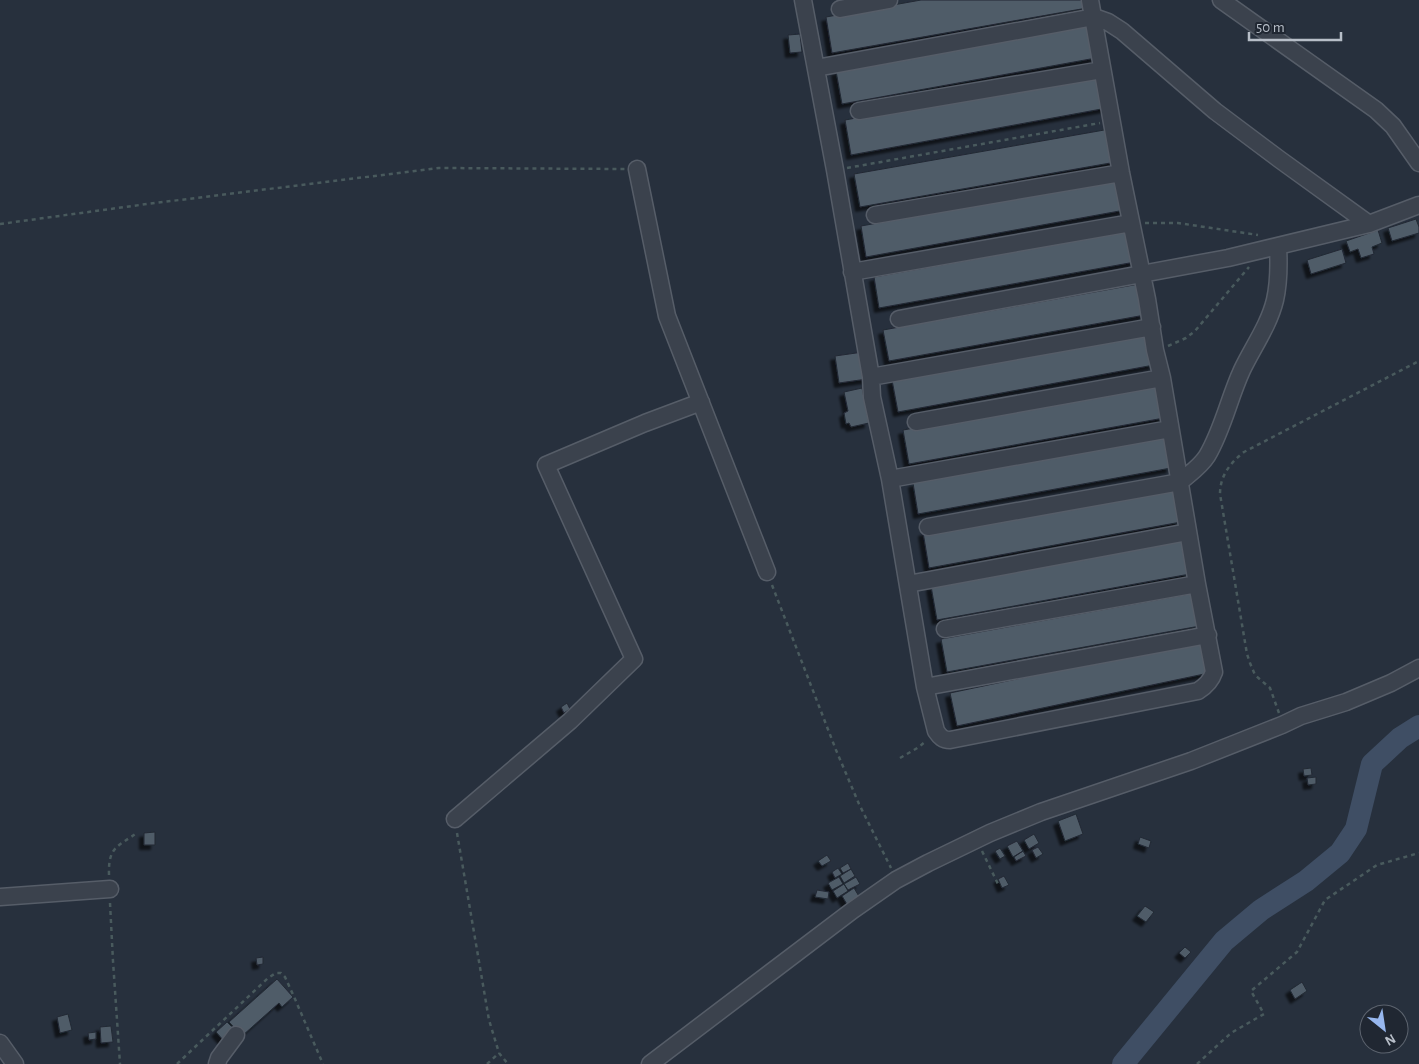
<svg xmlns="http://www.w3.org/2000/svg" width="1419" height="1064" font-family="'Alegreya Sans',sans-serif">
<defs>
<filter id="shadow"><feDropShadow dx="-4.5" dy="4.5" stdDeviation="1" flood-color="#0009"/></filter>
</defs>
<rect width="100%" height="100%" fill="#27303d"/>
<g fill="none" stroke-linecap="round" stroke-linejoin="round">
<path stroke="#3f4e64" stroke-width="22" d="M1123,1064L1224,941L1261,910L1306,881L1340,853L1356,829L1372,764L1400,738L1419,726"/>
</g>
<path fill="#505b68" stroke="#222934" filter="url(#shadow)" d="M921,0H1086L1087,8L832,53L826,17Z
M1091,25L1096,58L842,104L836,71Z
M800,34L802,52L790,53L788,35Z
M1101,74L1107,108L851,155L845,120Z
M1110,129L1116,162L860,207L854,174Z
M1119,179L1125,210L866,257L861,226Z
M1416,219L1419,227V233L1392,241L1388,228Z
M1378,230L1382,243L1372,247L1374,254L1361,258L1358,249L1350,252L1346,241Z
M1129,231L1135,262L879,308L874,277Z
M1342,249L1346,263L1311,274L1307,260Z
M1139,284L1145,315L889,361L883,330Z
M1149,333L1154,365L898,412L892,380Z
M863,352L867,379L839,383L835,356Z
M1158,385L1164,418L909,464L903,430Z
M862,388L869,423L851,427L849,423L846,424L844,413L848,411L844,392Z
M1166,437L1171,468L918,514L913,483Z
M1174,487L1181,522L929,568L923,532Z
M1184,539L1190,574L937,620L931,586Z
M1194,593L1200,626L947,672L941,639Z
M1202,640L1209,673L957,726L950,693Z
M567,703L570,709L564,713L561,707Z
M1311,768L1312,775L1304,776L1303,769Z
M1316,777V784L1308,785L1307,778Z
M1076,814L1083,834L1065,841L1058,821Z
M155,832V845H144V833Z
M1034,834L1039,843L1029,849L1024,840Z
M1140,837L1151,841L1149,848L1138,844Z
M1017,841L1023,851L1013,857L1007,846Z
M1038,847L1043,854L1036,858L1032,850Z
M1000,848L1005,856L1000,859L995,851Z
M1023,851L1026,856L1016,861L1014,857Z
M827,855L831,861L822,866L818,861Z
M848,863L851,869L843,873L840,868Z
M838,868L842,874L835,878L832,872Z
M851,869L855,876L844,883L840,876Z
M1004,876L1009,885L1002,888L998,879Z
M839,877L843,884L832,890L828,883Z
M856,877L860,884L848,890L844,884Z
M844,884L848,891L837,898L833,891Z
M854,888L860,898L848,906L842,896Z
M817,890L829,892L828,899L815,897Z
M1145,906L1154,912L1146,922L1137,916Z
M1185,947L1191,952L1185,958L1179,953Z
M263,957V964L257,965L256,958Z
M277,979L293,997L282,1007L279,1003L242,1036L229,1022Z
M1302,982L1307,991L1295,999L1290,990Z
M68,1014L72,1030L60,1033L57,1017Z
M227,1022L236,1031L224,1041L216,1032Z
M111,1026L113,1042L101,1043L100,1027Z
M96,1032V1039L89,1040L88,1033Z"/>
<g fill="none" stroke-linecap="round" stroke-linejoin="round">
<g stroke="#565d68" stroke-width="19">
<path id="minor" d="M803,0L835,170L871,377L872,397L890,479L925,687L936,731C940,737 943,740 950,740L1198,691C1206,686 1211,681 1214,672L1197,584L1162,378L1155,350L1147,299L1121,173L1090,0
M1221,0L1376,110L1393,126L1419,163
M840,9L889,0
M816,68L1094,17L1108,22L1122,31L1215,111L1279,159L1369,224
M859,111L1102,70
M637,169L667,316L767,572
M875,215L1121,173
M852,272L1131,223
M899,319L1228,258L1369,224L1419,205
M871,377L1152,327
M916,422L1162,378
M890,479L1170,429
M928,527L1180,482C1189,474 1200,467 1207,456C1223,429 1229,398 1242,370C1253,347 1269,325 1275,300C1279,282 1279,265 1278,247
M908,584L1188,532
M945,629L1197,584
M925,687L1208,635
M455,819L570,721L634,659L546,465L645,423L701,402
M0,897L110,889
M0,1043L15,1064
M217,1064L219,1058L236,1035
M650,1064L853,910L896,880L928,863L990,833L1041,812L1191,761L1282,725L1301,716L1346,702L1391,683L1419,668"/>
</g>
<path stroke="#495a5d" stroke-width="2.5" stroke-dasharray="4 4" stroke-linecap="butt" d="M847,168L1100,123
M1145,223H1178L1258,235
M0,224L147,204L439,168L625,169
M1168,346L1186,338L1195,331L1249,267
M772,585L836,750L859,804L891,868
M1279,713L1270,688L1255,675L1250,663L1247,654L1220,494C1220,476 1230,463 1244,452L1419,361
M900,758L919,747L926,741
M457,833L489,1020L499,1053L508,1064
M982,851L998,884
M109,875C108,846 118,847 138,832
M110,903L113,961L120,1064
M177,1064L268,978L276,973H281L285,977L295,999L323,1064
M487,1064L499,1053
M1197,1064L1231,1033L1264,1014L1251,991L1297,952L1325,900L1377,865L1419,853"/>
<use href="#minor" stroke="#3b424d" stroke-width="16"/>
</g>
<g transform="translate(1384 1029) rotate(150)"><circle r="24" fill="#202732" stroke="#5c636e"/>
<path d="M0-4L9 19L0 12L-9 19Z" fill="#97b7ee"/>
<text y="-8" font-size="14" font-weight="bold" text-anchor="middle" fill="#b7bec8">N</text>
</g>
<path d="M1249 32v8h92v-8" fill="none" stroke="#b7bec8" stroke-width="2.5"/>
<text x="1256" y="32" font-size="15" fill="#b7bec8" stroke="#202732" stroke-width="4" paint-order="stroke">50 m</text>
</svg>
